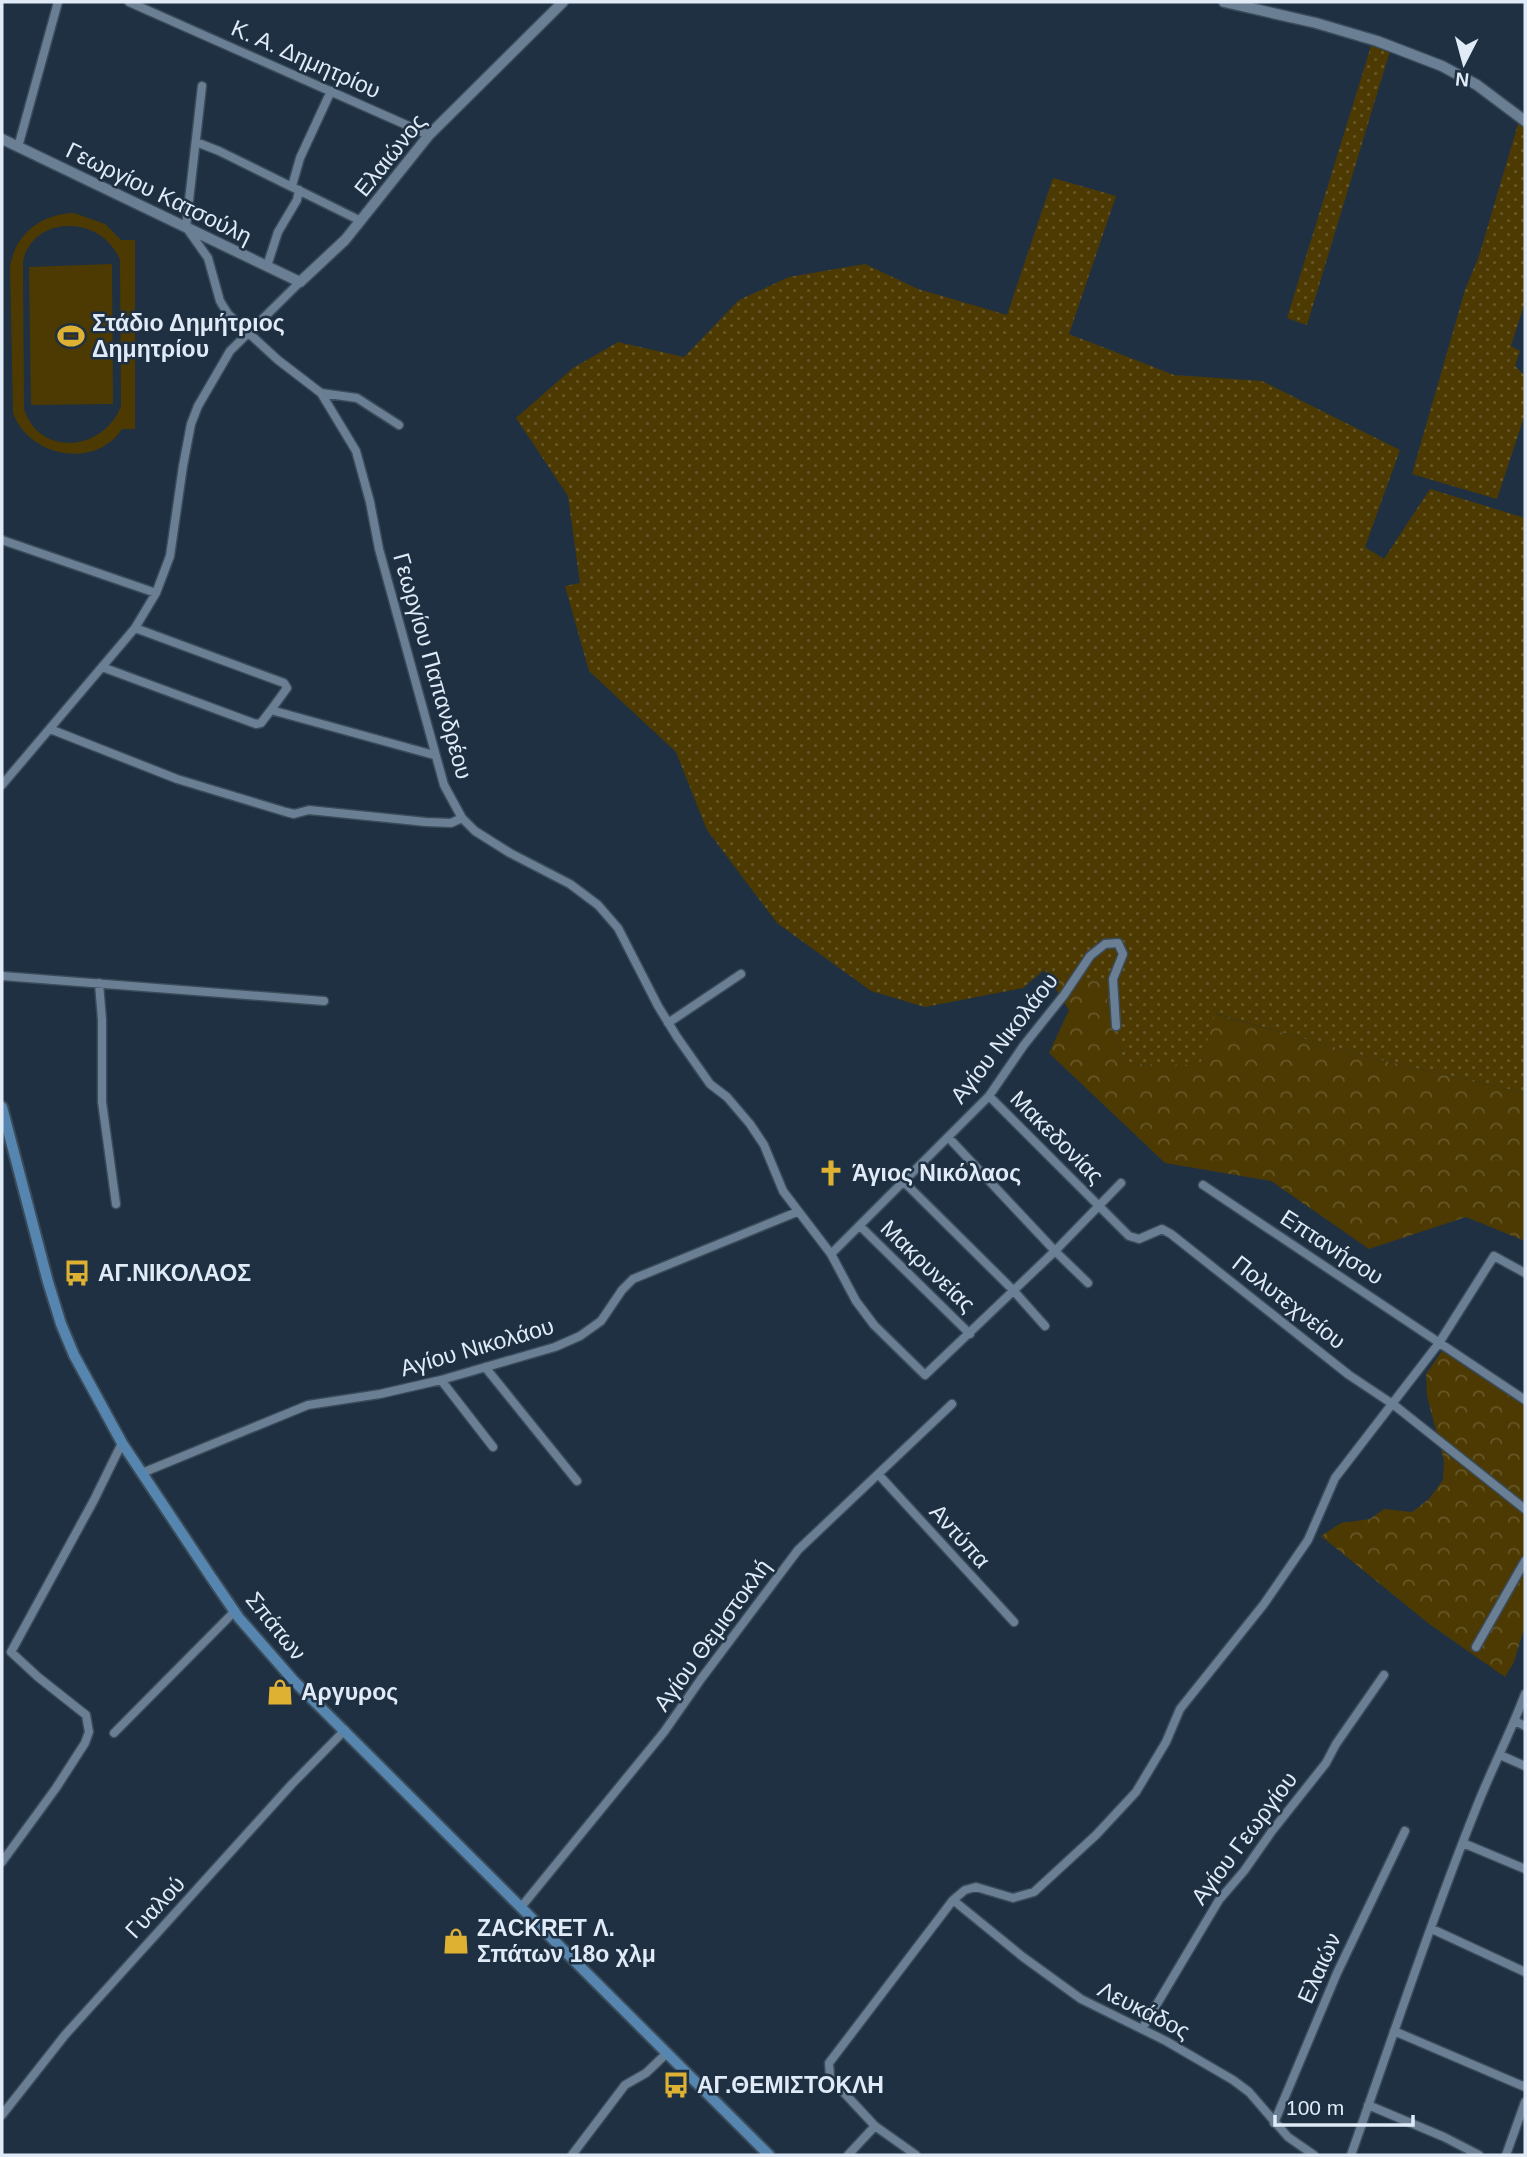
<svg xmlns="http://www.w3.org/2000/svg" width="1527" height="2157" font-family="Arial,sans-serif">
<defs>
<pattern id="grass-dots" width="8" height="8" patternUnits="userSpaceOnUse" patternTransform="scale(1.75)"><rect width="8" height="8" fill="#4d3a02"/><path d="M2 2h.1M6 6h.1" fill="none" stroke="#665728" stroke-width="1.8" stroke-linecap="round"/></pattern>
<pattern id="forest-crowns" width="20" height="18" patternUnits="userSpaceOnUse" patternTransform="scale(1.75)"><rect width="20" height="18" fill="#4d3a02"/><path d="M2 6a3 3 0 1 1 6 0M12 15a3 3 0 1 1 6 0" fill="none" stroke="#665728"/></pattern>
</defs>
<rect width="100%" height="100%" fill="#1e3042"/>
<path fill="url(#grass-dots)" d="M1371,46L1390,51L1307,325L1287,318Z
M1521,114L1525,117V302L1511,346L1520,351L1515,366L1525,376V414L1497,499L1412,474L1465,290L1479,256Z
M1053,178L1116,196L1069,334L1174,375L1262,381L1400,450L1365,547L1384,559L1430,489L1525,518V1093L1376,1059L1216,1014L1200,1066L1125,1064L1102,982L1044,970L1023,988L925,1007L871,991L777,923L707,830L676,752L589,671L565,586L580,583L568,496L516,418L573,368L618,342L684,357L739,300L789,277L865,264L918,289L1007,315Z"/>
<path fill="url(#forest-crowns)" d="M1044,970L1102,982L1125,1064L1200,1065L1215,1014L1376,1059L1525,1093V1241L1466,1217L1369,1249L1271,1181L1165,1163L1049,1053L1069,1010Z
M1442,1351L1525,1406V1625L1514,1662L1505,1677L1428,1623L1321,1536L1341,1523L1370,1519L1384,1509L1412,1512L1429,1499L1443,1480L1444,1461L1427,1396L1426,1374Z"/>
<path fill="#4d3a02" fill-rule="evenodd" d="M74,213L105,224L121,240H135V429H122C95,470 29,457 13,413L10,267C15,234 41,214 74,213ZM69,226C92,226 111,239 120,260L121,406C104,451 40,458 24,409L23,261C28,239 46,226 69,226Z
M112,264L113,404L31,405L29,267Z"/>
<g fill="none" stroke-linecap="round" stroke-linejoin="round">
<g stroke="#3a4b5a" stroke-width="11">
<path id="minor" d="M129,2L429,135
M202,86L186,227L208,258L220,301L228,314L278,360L321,393L356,451L370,502L379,549L444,785L462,818L475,831L510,853L570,884L598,905L618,928L658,1006L677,1037L710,1084L727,1097L750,1124L764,1145L783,1191L831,1254L856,1301L874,1325L925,1375L1055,1251L1121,1183
M196,142L219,151L361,221
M18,147L58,2
M292,186L300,158L331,91
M267,266L278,232L297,200L299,190
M321,393L357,398L399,425
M2,540L156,593
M135,628L284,683L287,688L271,710
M102,667L256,724L261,723L271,710L434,755
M50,729L177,779L286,812L294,814L309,810L426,822L451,823L462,818
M2,785L135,628L156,593L170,556L183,466L191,424L198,406L230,351L300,282
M2,976L324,1001
M99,983L102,1020V1102L116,1204
M668,1023L741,974
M989,1096L1129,1236L1139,1239L1162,1229L1171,1234L1349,1375L1394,1405L1525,1509
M948,1137L1055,1251L1088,1283
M904,1182L1013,1290L1045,1326
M1203,1185L1525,1400
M860,1226L970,1334
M831,1254L989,1096L1024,1045L1064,995L1090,956L1105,944L1118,943L1123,954L1113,979L1116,1026
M485,1367L577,1481
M441,1380L493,1447
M142,1473L308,1405L380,1394L441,1380L555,1347L580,1336L601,1321L622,1290L633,1279L797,1212
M879,1475L1014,1622
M1476,1647L1525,1561
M1515,1721L1525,1726
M114,1733L235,1611
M1500,1755L1525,1766
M1463,1843L1525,1869
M2,1862L56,1788L85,1743L89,1732L86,1715L38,1677L11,1652L94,1500L122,1443
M953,1900L1023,1957L1081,1999L1166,2041L1233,2080L1249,2092L1288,2137L1314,2155
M522,1906L664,1732L701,1679L798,1550L952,1404
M1432,1929L1525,1972
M1142,2029L1219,1900L1244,1871L1272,1831L1326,1763L1336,1744L1384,1675
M1394,2031L1525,2087
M1368,2105L1444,2137L1479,2155
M2,2115L65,2035L292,1784L345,1730
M1274,2123L1337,1973L1405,1831
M572,2155L625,2085L646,2073L667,2053
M848,2155L875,2126
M916,2155L875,2126L835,2083L830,2076L829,2063L953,1900L965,1890L976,1887L1013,1898L1034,1892L1096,1835L1136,1792L1166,1742L1180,1709L1264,1604L1308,1540L1335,1478L1439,1343L1494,1256L1525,1273
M1351,2155C1392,2039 1431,1921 1477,1806C1492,1768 1511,1732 1525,1694
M1506,2155L1525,2102"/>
</g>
<g stroke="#3a4b5a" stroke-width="13">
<path id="tertiary" d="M1224,2L1316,23L1377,41L1442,66L1477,85L1525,121
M2,139L300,282L345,240L429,135L563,2"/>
</g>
<g stroke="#3a4b5a" stroke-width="14">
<path id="secondary" d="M2,1107L48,1282L61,1324L74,1355L122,1443L211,1577L239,1618L294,1681L769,2155"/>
</g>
<use href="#minor" stroke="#6a7f94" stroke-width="8"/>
<use href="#tertiary" stroke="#6a7f94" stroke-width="10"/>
<use href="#secondary" stroke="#5686af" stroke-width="10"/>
</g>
<defs>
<g id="stadium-bare" transform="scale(2.1)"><path d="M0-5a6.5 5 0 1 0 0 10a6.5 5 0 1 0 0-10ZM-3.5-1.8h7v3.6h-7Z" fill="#dfb133" stroke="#1e3042" stroke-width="2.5" paint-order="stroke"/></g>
<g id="church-bare" transform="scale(2.1)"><path d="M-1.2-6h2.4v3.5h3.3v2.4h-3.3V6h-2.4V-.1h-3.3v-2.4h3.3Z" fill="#dfb133" stroke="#1e3042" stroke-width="2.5" paint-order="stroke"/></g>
<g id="bus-bare" transform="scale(2.1)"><path d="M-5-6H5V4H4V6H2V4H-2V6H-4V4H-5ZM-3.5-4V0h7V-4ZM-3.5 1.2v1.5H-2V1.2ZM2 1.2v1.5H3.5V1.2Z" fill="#dfb133" stroke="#1e3042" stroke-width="2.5" paint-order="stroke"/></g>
<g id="shop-bare" transform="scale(2.1)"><path d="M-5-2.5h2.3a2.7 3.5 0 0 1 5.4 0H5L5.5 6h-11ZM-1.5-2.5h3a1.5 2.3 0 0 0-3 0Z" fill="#dfb133" stroke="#1e3042" stroke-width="2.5" paint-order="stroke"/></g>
</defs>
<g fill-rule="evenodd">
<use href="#stadium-bare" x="71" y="336"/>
<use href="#church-bare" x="831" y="1173"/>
<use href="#bus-bare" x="77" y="1273"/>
<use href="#shop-bare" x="280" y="1692"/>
<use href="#shop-bare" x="456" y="1941"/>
<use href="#bus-bare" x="676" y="2085"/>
</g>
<g text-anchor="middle" stroke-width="5" stroke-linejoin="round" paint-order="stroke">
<g font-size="23" fill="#e0ebf7" stroke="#1e3042">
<text transform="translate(306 59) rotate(24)" y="8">Κ. Α. Δημητρίου</text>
<text transform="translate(390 155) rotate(-51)" y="8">Ελαιώνος</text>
<text transform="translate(159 193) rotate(26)" y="8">Γεωργίου Κατσούλη</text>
<text transform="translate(433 666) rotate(74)" y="8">Γεωργίου Παπανδρέου</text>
<text transform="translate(1004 1038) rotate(-52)" y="8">Αγίου Νικολάου</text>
<text transform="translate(1057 1137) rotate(45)" y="8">Μακεδονίας</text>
<text transform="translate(1332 1247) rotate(33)" y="8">Επτανήσου</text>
<text transform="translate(928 1266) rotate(44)" y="8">Μακρυνείας</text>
<text transform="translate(1289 1302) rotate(38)" y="8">Πολυτεχνείου</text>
<text transform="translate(477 1347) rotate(-16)" y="8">Αγίου Νικολάου</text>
<text transform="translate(960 1536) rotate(48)" y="8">Αντύπα</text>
<text transform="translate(276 1626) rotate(51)" y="8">Σπάτων</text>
<text transform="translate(712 1635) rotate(-54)" y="8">Αγίου Θεμιστοκλή</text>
<text transform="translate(1244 1838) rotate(-53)" y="8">Αγίου Γεωργίου</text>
<text transform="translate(155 1907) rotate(-47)" y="8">Γυαλού</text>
<text transform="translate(1319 1968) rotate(-66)" y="8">Ελαιών</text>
<text transform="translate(1144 2010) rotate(27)" y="8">Λευκάδος</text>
</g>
<g font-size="23" font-weight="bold" fill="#e0ebf7" stroke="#1e3042" text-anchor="start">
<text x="92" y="331">Στάδιο Δημήτριος<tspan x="92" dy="26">Δημητρίου</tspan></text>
<text x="852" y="1181">Άγιος Νικόλαος</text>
<text x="98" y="1281">ΑΓ.ΝΙΚΟΛΑΟΣ</text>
<text x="301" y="1700">Αργυρος</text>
<text x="477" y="1936">ZACKRET Λ.<tspan x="477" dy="26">Σπάτων 18ο χλμ</tspan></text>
<text x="697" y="2093">ΑΓ.ΘΕΜΙΣΤΟΚΛΗ</text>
</g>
</g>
<rect width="1527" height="2157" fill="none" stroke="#e0ebf7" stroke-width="7"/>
<g transform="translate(1464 63) rotate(186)" stroke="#1e3042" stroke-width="5" paint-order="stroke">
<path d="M0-5L12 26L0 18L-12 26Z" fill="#e0ebf7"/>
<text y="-10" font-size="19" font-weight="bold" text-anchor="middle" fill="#e0ebf7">N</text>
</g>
<path d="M1275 2115v10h138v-10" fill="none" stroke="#e0ebf7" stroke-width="3.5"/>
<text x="1286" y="2115" font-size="21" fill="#e0ebf7" stroke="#1e3042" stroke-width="5" paint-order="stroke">100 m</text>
</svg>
